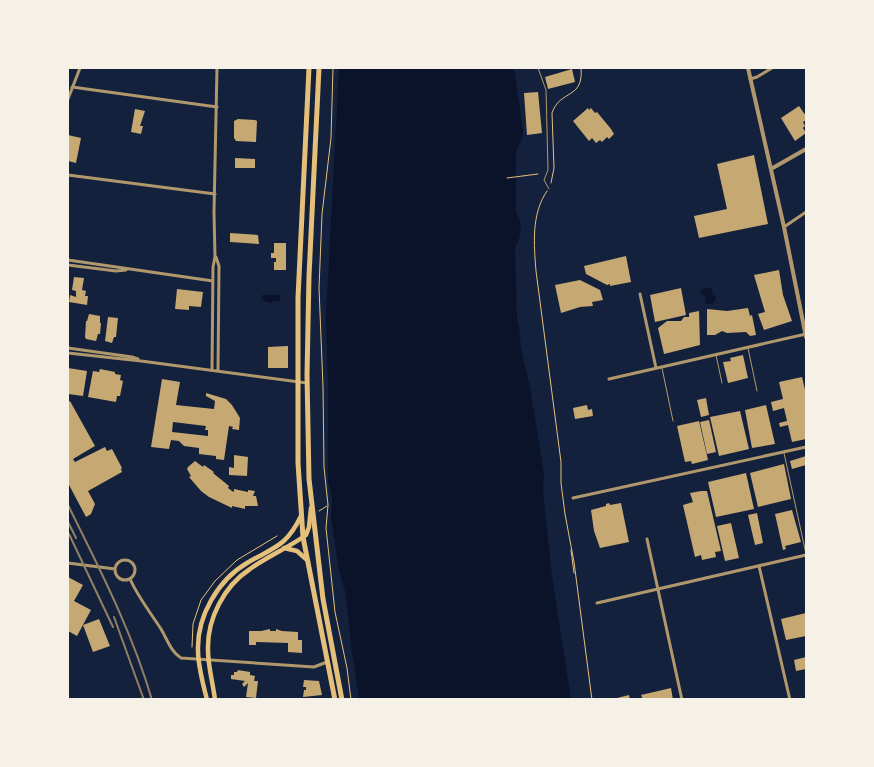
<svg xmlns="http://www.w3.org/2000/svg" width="874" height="767" font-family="'PT Sans Narrow',sans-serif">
<rect width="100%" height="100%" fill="#14213d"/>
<path fill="#0b132b" d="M339,68H514L523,130V137L516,151V212C523,223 522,237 515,247L517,320L519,326L521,348L530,387L544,474L543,491L552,576L571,699H359L351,646L346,595L339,570L331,518L332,498L328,480V383L326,316Z
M705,288H711L713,295L716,296L715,301L712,304H705C706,298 705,296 700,292Z
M262,295H280V301H275L271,303L262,300Z"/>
<path fill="#c6a872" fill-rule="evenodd" d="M572,69L575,82L548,89L545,77Z
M538,92L542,133L527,135L524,93Z
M799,106L806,116V120L803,122L805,126L803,128L806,133L795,141L781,118Z
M588,108L589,110L591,108L595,113L597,112L611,129L614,134L609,139L607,137L602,142L600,140L596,143L592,138L589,141L573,121Z
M135,109L145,111L140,126H143L141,134L131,132Z
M238,119L255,120L257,121L256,142L236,141L234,138V121Z
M68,135L81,138L76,163L68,161Z
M754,155L768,224L699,238L694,216L727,209L717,164Z
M235,158L255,159V168H235Z
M230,233L258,235L259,244L230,242Z
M274,243H286V270H274V262H276V258H271V253H274Z
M626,256L631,282L610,286V284L607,285L586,274L584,266Z
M779,270L783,295L792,321L764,330L758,314L765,312L754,275Z
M74,277L84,278L82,290L86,291L85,296H88L87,305L69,302L70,295L76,297V291L72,290Z
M580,280L600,290L603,300L592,302L593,306L580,307L561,313L555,285Z
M681,288L686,315L655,322L650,295Z
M177,289L203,292L201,307L189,306V310L175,309Z
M748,308L750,316L752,315L756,335L750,336L746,332L727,333L722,331L715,335H707V309L727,311Z
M699,311L700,345L664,354L658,328L667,321H681L684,317H689V313Z
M89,314L100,316V323H101L100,334H98L96,341L86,339L85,337L86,321H87Z
M108,317L118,318L116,337H114L112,343L105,341Z
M288,346V368H268V347Z
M743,355L748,378L728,383L723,362L731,361L730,358Z
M68,368L87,371L83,396L68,394Z
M100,369L115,372V374L121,375L120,380L123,381L120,396H117L116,402L88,397L93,371L99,372Z
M802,377L806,394V439L792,442L788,425L780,427L779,423L787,421L784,408L773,411L771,402L783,399L779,382Z
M162,379L180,382L176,405L214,409L215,401L206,396V393L226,399L232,405L240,418L239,430L232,429L233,427L229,426L224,460L216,459V456L199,454V448L184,446L179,441L171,440L169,449L151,447ZM173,422L206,426L205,430H208V436L172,432Z
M706,398L709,415L701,417L697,400Z
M70,401L95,446L73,459L75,462L105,447L107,451L112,449L122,468L121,469L122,472L88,491L95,504L91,514L86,517L68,483V402Z
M587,405L588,410L592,409L593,416L575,419L573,408Z
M766,405L775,444L752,448L745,410Z
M740,411L749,449L719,456L710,417Z
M709,420L716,452L707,454L700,422Z
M699,421L708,460L692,464L691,461L685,462L677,426Z
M234,455L248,457L247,476L229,475V467L234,468Z
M806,456V465L792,469L790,461Z
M195,461L203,467L204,465L214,472L213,473L229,486L228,488L232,491L234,492V489L248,492V490L255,491L253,496H256L258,506H245V509L232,506V508L209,497L201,491L189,477L191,476L187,469L188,467Z
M784,464L791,499L758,507L750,473Z
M746,473L754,509L716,517L708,482Z
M701,491H707L721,551L715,552L716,557L702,560L701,555L695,557L683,505L693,502L690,493Z
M609,503L610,505L621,503L629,542L600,548L594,531L591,510L606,506V504Z
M792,510L801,542L785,546L786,549L783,550L775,514Z
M757,513L763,543L755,545L748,515Z
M731,523L739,558L725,561L717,526Z
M68,577L83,585L74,601L91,610L77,636L68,631Z
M806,613V636L786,640L781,619Z
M99,619L110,646L93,652L83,625Z
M270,629V631H276V629L282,631L298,632V640H302V653L288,652V643L256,642V645H249V631H261Z
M806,657V669L796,671L794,660Z
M238,670L250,672V675L255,676L254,681H258L256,698L246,697L248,683L244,687L242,684L245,681L231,679V675H234V672H237Z
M304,680L319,681L322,695L303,697L304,690H306V687H303Z
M671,688L673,700H643L641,695Z
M629,695L630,700H613V699Z"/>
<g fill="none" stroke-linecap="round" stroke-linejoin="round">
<path stroke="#e5c07b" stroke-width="1" d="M333,68L331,138L322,214L319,288L323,387L324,467L328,505L326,528L335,612L347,668L351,700
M507,178L538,174
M551,183L554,168L552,113C560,89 584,100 581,68
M547,191C531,214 534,245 536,271L561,462V483L565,514L574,562L592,700
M319,511L327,506
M571,550L574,573
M192,647L193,624L201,600L215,581L237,560L277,536"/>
<path stroke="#b1986c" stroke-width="1" d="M538,68L546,90L548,170L544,180L549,189
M748,348L757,391
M716,355L722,383
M662,368L673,421
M784,453L806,554"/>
<path stroke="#b1986c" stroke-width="3" d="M750,79L757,77L772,68
M72,87L217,107
M68,99L80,68
M68,175L215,194
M784,227L806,212
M216,257L219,266L218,371
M68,260L213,281
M68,265L116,271L126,270
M640,294L656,368
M68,348L132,357L138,359
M68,353L141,361L307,383
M212,370L213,267L215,257L214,212L217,68
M609,379L806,334
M573,498L806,447
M647,539L682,700
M115 570a10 10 0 1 1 20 0a10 10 0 1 1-20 0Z
M68,563L115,569
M759,566L790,700
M130,579C138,597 150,612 161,629C167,639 171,652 181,658L314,667L327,662
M597,603L806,555"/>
<path stroke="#b1986c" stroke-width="4" d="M748,68L784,227L806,337
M771,169L806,149"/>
<path stroke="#e5c07b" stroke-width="4.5" d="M284,548L297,551L306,559
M207,700C203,683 198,667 198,650C197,616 218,580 247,563C274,547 286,547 301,516
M215,700C213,683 208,667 208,650C207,619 224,586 250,569C268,556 288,548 306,535L309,527L311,508"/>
<path stroke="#e5c07b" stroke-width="5" d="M309,68L298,298V463L303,537L335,700
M319,68L309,276L307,375L309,479L323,599L342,700"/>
<path stroke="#918062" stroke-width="2" d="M68,505C99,568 132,631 152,700
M68,522L76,538
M69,534L113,627
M114,617L144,700"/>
</g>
<rect width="874" height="767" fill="none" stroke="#f6f1e7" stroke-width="138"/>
</svg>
